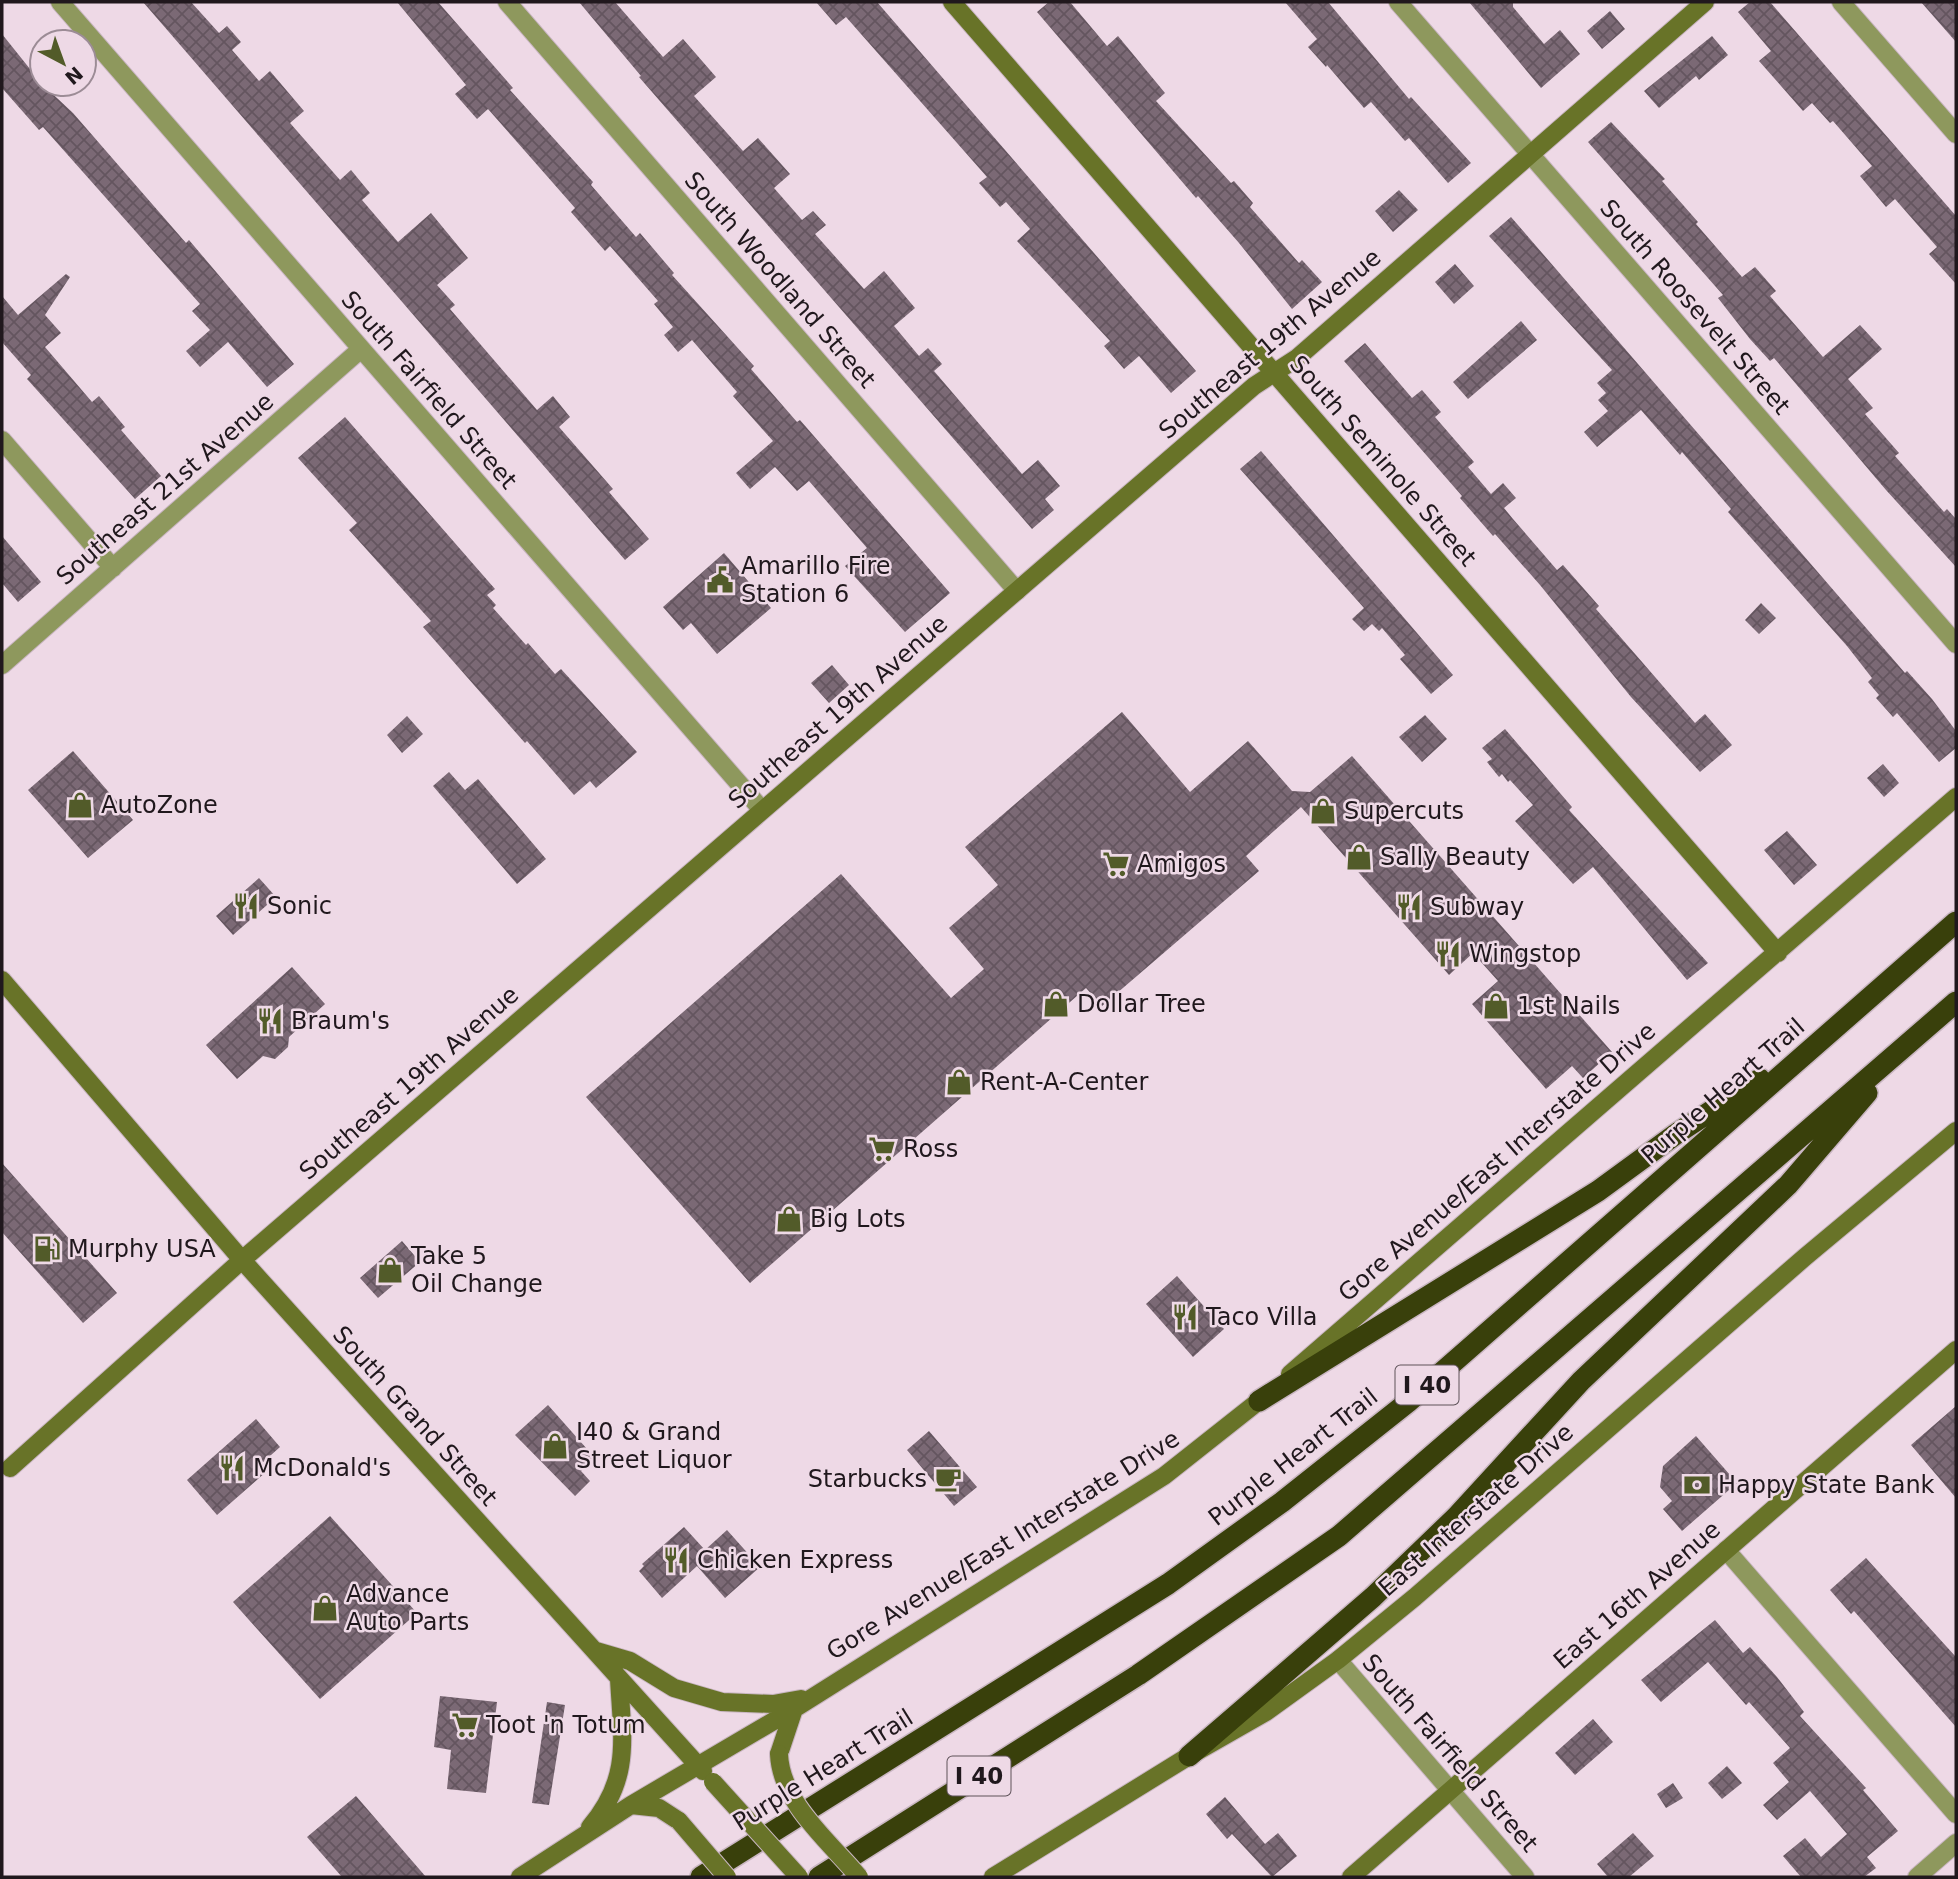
<svg xmlns="http://www.w3.org/2000/svg" width="1958" height="1879" font-family="'DejaVu Sans',sans-serif">
<defs>
<pattern id="building-cross-hatch" width="8" height="8" patternUnits="userSpaceOnUse" patternTransform="scale(1.75)"><rect width="8" height="8" fill="#7b6975"/><path d="M0 0l8 8M0 8l8-8" fill="none" stroke="#64555f"/></pattern>
</defs>
<rect width="100%" height="100%" fill="#eed9e6"/>
<path fill="url(#building-cross-hatch)" d="M143,2H191L219,33L227,26L241,42L232,50L259,81L270,71L304,111L290,123L340,180L351,170L370,193L362,200L398,242L431,213L468,258L437,285L455,305L450,309L537,410L553,396L570,417L559,427L613,489L609,492L649,539L625,560Z
M397,2H438L513,88L510,90L593,182L591,185L636,237L640,233L674,273L672,275L754,366L751,369L797,422L800,420L950,593L905,632L845,566L867,548L809,481L797,491L775,467L750,489L736,473L773,441L733,396L737,392L692,340L678,352L664,335L673,327L654,304L658,301L610,246L605,251L571,212L575,208L488,109L477,119L455,94L466,85Z
M579,2H615L663,57L683,39L716,77L694,96L743,151L758,138L790,174L774,188L802,220L813,211L826,225L815,234L864,289L884,271L915,308L894,326L919,356L928,348L942,364L934,371L1022,474L1038,460L1060,486L1045,499L1054,510L1032,529L639,77L641,76Z
M816,2H877L1196,371L1171,393L1139,356L1124,369L1104,346L1110,341L1017,241L1030,229L1006,202L1000,207L979,183L987,177L846,17L836,25Z
M1049,2H1070L1107,46L1118,36L1165,93L1156,101L1231,183L1234,181L1253,203L1250,207L1299,263L1302,260L1322,282L1292,309L1239,243L1198,196L1196,198L1037,12Z
M1285,2H1328L1409,99L1411,97L1471,163L1448,183L1409,138L1405,141L1371,102L1364,108L1327,65L1326,67L1308,47L1317,39Z
M1469,2H1513V7L1544,44L1560,30L1580,54L1541,88Z
M1750,2H1770L1956,216V284L1929,254L1937,247L1895,199L1886,207L1860,176L1872,166L1833,121L1830,123L1812,103L1803,111L1759,61L1771,51L1738,12Z
M1921,2H1956V42Z
M1610,11L1625,29L1602,49L1587,31Z
M2,34L42,84L73,113L186,243L189,240L294,364L267,387L228,342L200,367L186,351L210,330L192,311L200,304L43,127L39,130L2,88Z
M1712,36L1728,55L1699,80L1696,76L1659,108L1644,91Z
M1611,122L1665,179L1662,181L1698,222L1696,224L1742,277L1755,267L1776,291L1770,296L1823,357L1860,325L1882,349L1848,379L1873,408L1865,414L1899,453L1895,456L1944,512L1947,509L1956,519V567L1886,490L1774,358L1770,361L1750,339L1718,298L1723,295L1588,142Z
M1399,190L1418,210L1393,232L1375,211Z
M1511,217L1905,673L1907,671L1932,699L1956,731V748L1939,762L1897,713L1893,717L1876,698L1879,695L1868,682L1872,678L1847,646L1728,512L1731,509L1682,452L1680,455L1641,410L1597,447L1584,432L1608,411L1598,400L1606,393L1597,383L1612,370L1489,236Z
M1455,264L1474,286L1454,304L1435,282Z
M66,274L70,277L45,315L61,333L45,347L92,402L99,396L125,427L121,430L161,476L135,499L27,379L31,375L2,342V296L18,315Z
M1521,321L1537,340L1468,399L1453,382Z
M1365,343L1412,398L1422,390L1441,412L1435,417L1474,462L1468,467L1491,494L1503,483L1516,498L1504,508L1513,519L1557,570L1563,565L1599,606L1596,609L1695,723L1705,714L1732,745L1700,772L1631,697L1540,585L1495,534L1493,536L1460,498L1462,496L1344,361Z
M345,417L495,589L487,595L496,605L493,608L526,645L528,643L555,674L561,669L637,752L596,788L590,781L574,795L527,741L525,743L423,627L431,621L349,530L357,523L298,458Z
M1261,451L1453,675L1431,694L1400,659L1405,655L1382,628L1379,631L1372,624L1364,631L1352,619L1364,608L1240,469Z
M2,536L41,582L18,602L2,583Z
M724,553L771,608L717,654L691,623L683,630L663,607Z
M1761,603L1776,618L1759,634L1745,620Z
M832,665L849,685L829,703L811,683Z
M1122,712L1190,792L1248,741L1292,791L1310,792L1352,756L1612,1052L1583,1078L1572,1066L1546,1089L1472,1004L1498,981L1473,953L1449,975L1301,807L1246,856L1259,871L1102,1006L1086,988L750,1283L586,1097L841,874L951,998L984,969L949,928L998,885L965,847Z
M1425,715L1447,739L1422,762L1399,737Z
M407,716L423,734L402,753L387,735Z
M1505,729L1572,807L1569,810L1708,963L1687,980L1593,867L1573,884L1515,821L1533,805L1510,780L1508,782L1502,774L1499,777L1487,762L1492,759L1482,748Z
M73,751L133,820L88,858L28,790Z
M1883,764L1899,783L1884,797L1867,778Z
M449,772L465,790L478,779L546,859L517,884L433,786Z
M1787,831L1817,865L1794,885L1764,850Z
M259,878L276,897L233,935L216,916Z
M292,967L325,1004L289,1037L288,1047L275,1059L263,1056L237,1079L206,1045Z
M2,1163L117,1293L83,1323L2,1232Z
M402,1241L420,1262L378,1298L360,1278Z
M1177,1276L1224,1329L1193,1357L1146,1304Z
M548,1405L595,1458L581,1471L590,1481L575,1496L515,1435Z
M1956,1406V1498L1911,1445Z
M256,1419L280,1447L261,1464L267,1471L217,1515L187,1480Z
M929,1431L977,1487L954,1506L907,1450Z
M1696,1436L1737,1483L1682,1531L1663,1509L1672,1501L1660,1487L1663,1466Z
M330,1516L417,1613L320,1699L233,1602Z
M684,1527L705,1550L727,1530L760,1567L725,1598L697,1566L662,1598L639,1571L644,1566L642,1564Z
M1866,1558L1956,1657V1727L1854,1611L1851,1614L1830,1590Z
M1715,1620L1743,1653L1750,1647L1777,1677L1804,1712L1800,1716L1866,1788L1863,1790L1898,1831L1867,1857L1876,1868L1864,1877H1801L1783,1856L1805,1838L1821,1857L1847,1834L1810,1791L1777,1820L1763,1805L1789,1782L1773,1763L1790,1748L1749,1702L1746,1705L1708,1662L1661,1702L1641,1680Z
M440,1696L497,1702L486,1793L447,1789L451,1750L434,1747Z
M547,1702L565,1705L549,1805L532,1803Z
M1593,1719L1613,1742L1575,1775L1555,1753Z
M1727,1766L1742,1783L1722,1799L1708,1783Z
M1673,1783L1683,1798L1666,1808L1657,1794Z
M356,1796L426,1877H342L307,1837Z
M1225,1797L1265,1844L1278,1833L1297,1856L1272,1877L1232,1834L1227,1839L1206,1814Z
M1633,1833L1654,1856L1629,1877H1608L1597,1864Z"/>
<g fill="none" stroke-linecap="round" stroke-linejoin="round">
<g stroke="#c9b6c2" stroke-width="20">
<path id="street" d="M60,2L762,810
M507,2L1017,591
M1398,2L1956,644
M1841,2L1956,134
M2,440L113,568
M2,665L361,349
M1726,1550L1956,1814
M1338,1660L1525,1877
M1917,1877L1956,1843"/>
</g>
<g stroke="#c9b6c2" stroke-width="20">
<path id="secondary" d="M952,2L1778,953
M2,980L242,1260L703,1771
M1290,1374L1956,797
M10,1468L242,1260L1254,386L1297,358L1705,2
M596,1651L630,1661L674,1688L722,1702L773,1704L801,1699
M779,1754L794,1709
M631,1805L659,1808L679,1821
M590,1827C632,1778 622,1737 619,1678
M520,1877L631,1805L794,1709L1164,1476L1269,1393
M993,1877L1189,1756L1266,1712L1338,1660L1415,1597L1805,1257L1956,1131
M1351,1877L1956,1350"/>
</g>
<g stroke="#c9b6c2" stroke-width="24">
<path id="highway" d="M1259,1401L1598,1191L1676,1134L1760,1079
M1189,1756L1373,1597L1456,1517L1581,1381L1788,1185L1867,1093
M701,1877L1168,1584L1282,1502L1408,1402L1956,922
M819,1877L1138,1675L1339,1536L1956,1002"/>
</g>
<use href="#street" stroke="#8e985d" stroke-width="18"/>
<use href="#secondary" stroke="#687328" stroke-width="18"/>
<use href="#highway" stroke="#39400b" stroke-width="21"/>
<g stroke="#c9b6c2" stroke-width="20" stroke-linecap="butt">
<path id="secondary-bridge" d="M779,1754C781,1803 829,1841 859,1877
M713,1782L799,1877
M679,1821L727,1877"/>
</g>
<use href="#secondary-bridge" stroke="#687328" stroke-width="18"/>
</g>
<defs>
<g id="civic-bare" transform="scale(2.1)"><path d="M-.6-6.5H3V-4.5H.6V-3L4-1V1h2V6H-6V1h2V-1L-.6-3ZM-1.2 2.5V6h2.4V2.5Z" fill="#525b29" stroke="#eed9e6" stroke-width="2.5" paint-order="stroke"/></g>
<g id="shop-bare" transform="scale(2.1)"><path d="M-5-2.5h2.3a2.7 3.5 0 0 1 5.4 0H5L5.5 6h-11ZM-1.5-2.5h3a1.5 2.3 0 0 0-3 0Z" fill="#525b29" stroke="#eed9e6" stroke-width="2.5" paint-order="stroke"/></g>
<g id="supermarket-bare" transform="scale(2.1)"><path d="M-6-5.5h2.5l.6 2H6L4.5 2H-2.5L-4.4-4H-6ZM-1.5 3.2a1.3 1.3 0 1 0 .1 0ZM3 3.2a1.3 1.3 0 1 0 .1 0Z" fill="#525b29" stroke="#eed9e6" stroke-width="2.5" paint-order="stroke"/></g>
<g id="restaurant-bare" transform="scale(2.1)"><path d="M-5-6h1v4h1v-4h1v4h1v-4h1v5L-1.5 .5V6h-2V.5L-5-1ZM5-6V6H3V1.5H1.5Q1.5-4 5-6Z" fill="#525b29" stroke="#eed9e6" stroke-width="2.5" paint-order="stroke"/></g>
<g id="fuel-bare" transform="scale(2.1)"><path d="M-5.5-6h7V0h2V4h1.3V-2.5L3-4.5l.8-.8L6-3V5H2.5V1h-1V6h-7ZM-4.2-4.7v3.2H.2V-4.7Z" fill="#525b29" stroke="#eed9e6" stroke-width="2.5" paint-order="stroke"/></g>
<g id="cafe-bare" transform="scale(2.1)"><path d="M-5.5-4.5H6V0H3Q3 3.5 0 3.5H-2.5Q-5.5 3.5-5.5 0ZM3-3.2v2h1.7v-2ZM-6 4.5H4V6H-6Z" fill="#525b29" stroke="#eed9e6" stroke-width="2.5" paint-order="stroke"/></g>
<g id="bank-bare" transform="scale(2.1)"><path d="M-6-4H6V4H-6ZM0-2.3a2.3 2.3 0 1 0 0 4.6a2.3 2.3 0 1 0 0-4.6Z" fill="#525b29" stroke="#eed9e6" stroke-width="2.5" paint-order="stroke"/></g>
</defs>
<g fill-rule="evenodd">
<use href="#civic-bare" x="720" y="580"/>
<use href="#shop-bare" x="80" y="805"/>
<use href="#shop-bare" x="1323" y="811"/>
<use href="#shop-bare" x="1359" y="857"/>
<use href="#supermarket-bare" x="1116" y="864"/>
<use href="#restaurant-bare" x="246" y="906"/>
<use href="#restaurant-bare" x="1409" y="907"/>
<use href="#restaurant-bare" x="1448" y="954"/>
<use href="#shop-bare" x="1056" y="1004"/>
<use href="#shop-bare" x="1496" y="1006"/>
<use href="#restaurant-bare" x="270" y="1021"/>
<use href="#shop-bare" x="959" y="1082"/>
<use href="#supermarket-bare" x="882" y="1149"/>
<use href="#shop-bare" x="789" y="1219"/>
<use href="#fuel-bare" x="47" y="1249"/>
<use href="#shop-bare" x="390" y="1270"/>
<use href="#restaurant-bare" x="1185" y="1317"/>
<use href="#shop-bare" x="555" y="1446"/>
<use href="#restaurant-bare" x="232" y="1468"/>
<use href="#cafe-bare" x="948" y="1479"/>
<use href="#bank-bare" x="1697" y="1485"/>
<use href="#restaurant-bare" x="676" y="1560"/>
<use href="#shop-bare" x="325" y="1608"/>
<use href="#supermarket-bare" x="465" y="1725"/>
</g>
<g text-anchor="middle" stroke-width="5" stroke-linejoin="round" paint-order="stroke">
<g fill="#eed9e6" stroke="#5e5259" stroke-width="2">
<rect x="1395.5" y="1365.5" width="63" height="39" rx="5"/>
<rect x="947.5" y="1756.5" width="63" height="39" rx="5"/>
</g>
<g font-size="23" font-weight="bold" fill="#20181d">
<text x="1427" y="1393">I 40</text>
<text x="979" y="1784">I 40</text>
</g>
<g font-size="24" fill="#20181d" stroke="#eed9e6">
<text transform="translate(780 280) rotate(49)" y="8">South Woodland Street</text>
<text transform="translate(1695 307) rotate(49)" y="8">South Roosevelt Street</text>
<text transform="translate(1270 344) rotate(-40)" y="8">Southeast 19th Avenue</text>
<text transform="translate(429 390) rotate(49)" y="8">South Fairfield Street</text>
<text transform="translate(1383 461) rotate(49)" y="8">South Seminole Street</text>
<text transform="translate(165 489) rotate(-41)" y="8">Southeast 21st Avenue</text>
<text transform="translate(838 712) rotate(-41)" y="8">Southeast 19th Avenue</text>
<text transform="translate(409 1083) rotate(-41)" y="8">Southeast 19th Avenue</text>
<text transform="translate(1723 1091) rotate(-41)" y="8">Purple Heart Trail</text>
<text transform="translate(1497 1162) rotate(-41)" y="8">Gore Avenue/East Interstate Drive</text>
<text transform="translate(415 1416) rotate(48)" y="8">South Grand Street</text>
<text transform="translate(1293 1457) rotate(-38)" y="8">Purple Heart Trail</text>
<text transform="translate(1476 1510) rotate(-41)" y="8">East Interstate Drive</text>
<text transform="translate(1003 1545) rotate(-32)" y="8">Gore Avenue/East Interstate Drive</text>
<text transform="translate(1637 1595) rotate(-41)" y="8">East 16th Avenue</text>
<text transform="translate(1450 1753) rotate(49)" y="8">South Fairfield Street</text>
<text transform="translate(823 1770) rotate(-32)" y="8">Purple Heart Trail</text>
</g>
<g font-size="24" fill="#20181d" stroke="#eed9e6" text-anchor="start">
<text x="741" y="574">Amarillo Fire<tspan x="741" dy="28">Station 6</tspan></text>
<text x="101" y="813">AutoZone</text>
<text x="1344" y="819">Supercuts</text>
<text x="1380" y="865">Sally Beauty</text>
<text x="1137" y="872">Amigos</text>
<text x="267" y="914">Sonic</text>
<text x="1430" y="915">Subway</text>
<text x="1469" y="962">Wingstop</text>
<text x="1077" y="1012">Dollar Tree</text>
<text x="1517" y="1014">1st Nails</text>
<text x="291" y="1029">Braum's</text>
<text x="980" y="1090">Rent-A-Center</text>
<text x="903" y="1157">Ross</text>
<text x="810" y="1227">Big Lots</text>
<text x="68" y="1257">Murphy USA</text>
<text x="411" y="1264">Take 5<tspan x="411" dy="28">Oil Change</tspan></text>
<text x="1206" y="1325">Taco Villa</text>
<text x="576" y="1440">I40 &amp; Grand<tspan x="576" dy="28">Street Liquor</tspan></text>
<text x="253" y="1476">McDonald's</text>
<text x="927" y="1487" text-anchor="end">Starbucks</text>
<text x="1718" y="1493">Happy State Bank</text>
<text x="697" y="1568">Chicken Express</text>
<text x="346" y="1602">Advance<tspan x="346" dy="28">Auto Parts</tspan></text>
<text x="486" y="1733">Toot 'n Totum</text>
</g>
</g>
<rect width="1958" height="1879" fill="none" stroke="#20181d" stroke-width="7"/>
<g transform="translate(63 63) rotate(139)"><circle r="33" fill="#eed9e6" stroke="#9c8c96" stroke-width="2"/>
<path d="M0-5L12 26L0 18L-12 26Z" fill="#525b29"/>
<text y="-10" font-size="19" font-weight="bold" text-anchor="middle" fill="#20181d">N</text>
</g>
</svg>
